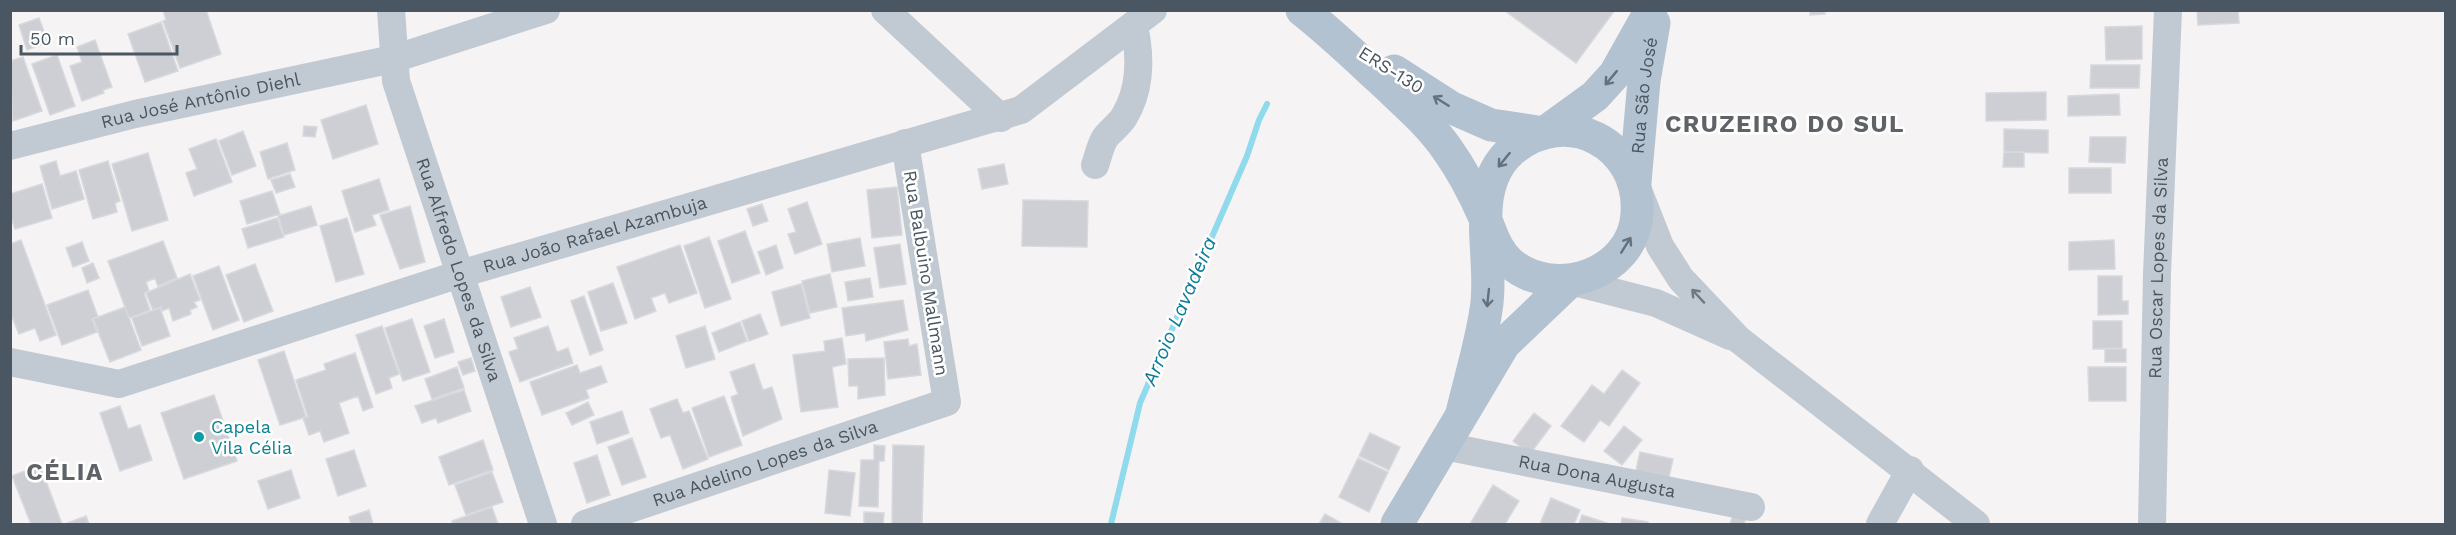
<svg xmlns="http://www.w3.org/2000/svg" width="2456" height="535" font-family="'Work Sans',sans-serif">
<rect width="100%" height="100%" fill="#f5f3f3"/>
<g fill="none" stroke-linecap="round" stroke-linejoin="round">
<path stroke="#90daee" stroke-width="6" d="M1111,524L1140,403L1247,156L1259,120L1267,104"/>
</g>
<path fill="#cdcfd5" stroke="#d7d9de" stroke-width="1.5" d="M163,10H206L221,54L180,68L163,21L166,20Z
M1504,10H1615L1576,63Z
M1810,10H1825V14L1810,15Z
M2197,10H2238L2239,23L2198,25Z
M39,18L48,42L27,50L19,25Z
M161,22L178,71L145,82L128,34Z
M2142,26V59L2106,60L2105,27Z
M95,40L112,87L103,90L104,93L82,101L70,66L82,62L77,47Z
M57,55L75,106L50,115L32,64Z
M23,57L42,111L13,121L10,61Z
M2091,65H2140L2139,88H2090Z
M2046,92V120L1986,121V93Z
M2119,94L2120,115L2068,116V96Z
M366,105L378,144L333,159L321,120Z
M304,126L317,127L315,137L303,136Z
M2004,129L2048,130V153L2004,152Z
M243,131L256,166L232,175L219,141Z
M2090,137H2126L2125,163L2089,162Z
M216,139L232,182L194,196L186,173L197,169L189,149Z
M287,143L295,170L268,179L260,152Z
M2004,152H2024V167H2003Z
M148,153L168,220L132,231L112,164Z
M56,161L60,176L76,171L84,199L52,209L40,166Z
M108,161L120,201L115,203L117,212L93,219L79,170Z
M1004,164L1008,184L982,189L978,169Z
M2069,168H2111V193H2069Z
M290,174L295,187L276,193L271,180Z
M379,179L389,210L372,215L376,225L355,232L342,191Z
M42,184L52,218L15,229L10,214V194Z
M897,187L902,235L872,238L867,190Z
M272,191L280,214L247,224L240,201Z
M1023,200L1088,201L1087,247L1022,246Z
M807,202L822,244L795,254L788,234L796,232L788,209Z
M762,204L768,221L753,226L747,209Z
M311,206L317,225L284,235L278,216Z
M410,206L425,262L400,269L380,215Z
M277,218L284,237L248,248L242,229Z
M347,218L364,274L336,282L320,226Z
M745,231L760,273L732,283L718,241Z
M709,237L731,299L705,308L684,246Z
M860,238L865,266L832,272L827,244Z
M21,240L56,335L40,341L35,328L19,334L10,312V244Z
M2114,240L2115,269L2069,270V242Z
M163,241L177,278L158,286L155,278L146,282L149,291L144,293L150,310L129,318L108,261Z
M82,242L89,261L73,267L66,248Z
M900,244L906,284L880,288L874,248Z
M680,245L697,293L669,303L665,293L651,298L656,311L635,319L617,267Z
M776,245L783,268L766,275L758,252Z
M93,263L99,278L87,283L82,268Z
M255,264L273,311L244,322L226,275Z
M219,266L239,320L213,330L193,276Z
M190,274L200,300L194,302L197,307L190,310L191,314L173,321L169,308L162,311L161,307L153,310L146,293Z
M830,274L837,307L810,313L802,281Z
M2098,276H2122V301H2128V314L2098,315Z
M870,278L873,297L848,301L845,282Z
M613,283L627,323L601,331L588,292Z
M801,284L810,318L781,326L772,292Z
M530,287L541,317L511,327L501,297Z
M88,290L98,317L92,319L97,332L62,345L47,305Z
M584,296L603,350L590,355L571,301Z
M903,300L908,330L866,341L865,333L846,336L842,308Z
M125,307L141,350L110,362L93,319Z
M160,308L170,336L142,346L132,318Z
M760,314L768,334L749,341L742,321Z
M412,319L430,372L403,381L385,328Z
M444,319L454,352L435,358L424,326Z
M2093,321H2122V348L2093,349Z
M740,322L747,341L719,352L712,333Z
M382,326L399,374L389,378L392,388L376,394L356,335Z
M548,326L557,352L568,348L573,363L520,382L509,352L518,349L514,338Z
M705,326L715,359L686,368L676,336Z
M842,338L846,364L832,367L838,407L801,412L793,355L825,351L824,341Z
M908,339L909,346L917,344L921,375L888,379L884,342Z
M2105,349H2126V362H2105Z
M284,351L306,417L280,425L258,360Z
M355,353L373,407L363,411L358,396L339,403L349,433L324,442L320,431L309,435L303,418L308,417L296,380L326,370L324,364Z
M471,358L475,371L463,375L458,362Z
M884,358L885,395L858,399V386H849L848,359Z
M754,364L763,390L772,387L782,419L743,436L731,397L738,394L730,372Z
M577,365L580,373L601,366L607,382L586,390L589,398L542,415L530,382Z
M457,367L464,388L432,399L425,379Z
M2088,367H2126V401H2089Z
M1622,370L1640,383L1609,426L1600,420L1584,442L1561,426L1592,385L1604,394Z
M464,390L471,411L438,423L436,418L422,423L415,406Z
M214,395L237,461L184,479L161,413Z
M724,396L742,445L709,457L692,408Z
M677,399L683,413L689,411L708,459L683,469L670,435L661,438L650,409Z
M588,402L594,415L572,425L566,413Z
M120,406L128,429L140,425L152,460L120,471L100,413Z
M622,411L629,433L597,444L590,422Z
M1534,413L1551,426L1530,454L1513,441Z
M1624,426L1642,440L1622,465L1604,451Z
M1370,433L1400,447L1389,470L1359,456Z
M632,438L646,477L622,485L608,447Z
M483,440L493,470L449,485L439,457Z
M874,445L885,446L884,461H879L878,507L859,506L861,460H874Z
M893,445L924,446L922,524H892Z
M354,450L366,486L338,496L326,459Z
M1640,452L1673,459L1668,482L1635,475Z
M597,455L610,495L587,503L574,463Z
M1358,458L1388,472L1369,512L1339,497Z
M40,465L62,524H31L12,476Z
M291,470L300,498L268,509L258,481Z
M829,470L855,473L850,516L825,513Z
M492,472L503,502L466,515L455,485Z
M1493,485L1519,501L1505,524H1470Z
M1551,498L1580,510L1574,524H1540Z
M492,507L498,524H453L452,521Z
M369,510L373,524H351L349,517Z
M864,512L884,513L883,524H864Z
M1734,512L1747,515L1744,524H1730Z
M1325,514L1343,524H1319Z
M1582,515L1610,524H1579Z
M86,516L89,524H65Z
M1622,518L1648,522V524H1621Z"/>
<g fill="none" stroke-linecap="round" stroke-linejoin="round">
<g stroke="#c1cad2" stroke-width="28">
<path id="s1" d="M391,10L396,81L543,524"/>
<path d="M885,10L1001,118"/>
<path id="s2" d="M10,146L135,114L393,59L546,10"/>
<path d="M1095,165C1098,157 1100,146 1105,138C1110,131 1119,125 1124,117C1141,89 1141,57 1134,26"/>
<path d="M1638,190L1660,246L1681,279L1738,339L1976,524"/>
<path d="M1570,281L1656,303L1730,336"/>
<path id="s3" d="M10,362L119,384L460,274L1021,110L1153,10"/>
<path id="s4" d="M1444,446L1751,507"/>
<path id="s5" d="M585,524L947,402L905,143"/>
<path d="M1880,524L1910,470"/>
<path id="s6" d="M2152,524L2157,274L2168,10"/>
</g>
<g stroke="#b3c2d1" stroke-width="33">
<path d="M1302,10C1330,32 1355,56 1381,80C1404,102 1429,123 1447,149C1462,170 1474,193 1484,216C1492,233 1495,249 1509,262C1553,301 1633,275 1637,214C1642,144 1566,104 1512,150C1467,189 1495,259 1486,310C1481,344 1470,379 1462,413"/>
<path d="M1394,71L1450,107L1491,125L1544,133L1595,96L1615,74L1651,10"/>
<path id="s7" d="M1635,182L1644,81L1654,23"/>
<path d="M1397,524L1504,344L1570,281"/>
</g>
</g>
<defs><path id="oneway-shaft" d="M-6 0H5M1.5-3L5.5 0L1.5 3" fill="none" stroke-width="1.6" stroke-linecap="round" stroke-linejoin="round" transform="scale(1.5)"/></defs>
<g stroke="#64717d">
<use href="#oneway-shaft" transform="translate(1611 78) rotate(130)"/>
<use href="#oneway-shaft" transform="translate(1441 101) rotate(-148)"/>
<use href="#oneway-shaft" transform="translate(1504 160) rotate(129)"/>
<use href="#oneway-shaft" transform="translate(1626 245) rotate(-58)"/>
<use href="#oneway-shaft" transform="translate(1488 298) rotate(96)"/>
</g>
<use stroke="#6e7983" href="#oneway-shaft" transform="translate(1698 296) rotate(-133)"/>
<circle fill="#0f9aa8" stroke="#fff" stroke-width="2" cx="199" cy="437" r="6"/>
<g text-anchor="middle" stroke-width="5" stroke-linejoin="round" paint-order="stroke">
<g font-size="18" fill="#4a5661" stroke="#fff">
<text transform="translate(1391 70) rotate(32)" y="6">ERS-130</text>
<text dy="6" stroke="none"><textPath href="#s7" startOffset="87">Rua São José</textPath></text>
<text dy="6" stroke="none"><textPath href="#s2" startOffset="196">Rua José Antônio Diehl</textPath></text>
<text dy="6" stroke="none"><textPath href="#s3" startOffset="610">Rua João Rafael Azambuja</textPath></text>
<text dy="6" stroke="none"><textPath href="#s6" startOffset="256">Rua Oscar Lopes da Silva</textPath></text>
<text dy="6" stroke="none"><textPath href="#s1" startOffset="270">Rua Alfredo Lopes da Silva</textPath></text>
<text transform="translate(926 273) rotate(81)" y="6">Rua Balbuino Mallmann</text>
<text dy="6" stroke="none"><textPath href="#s5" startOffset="190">Rua Adelino Lopes da Silva</textPath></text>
<text dy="6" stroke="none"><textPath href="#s4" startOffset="156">Rua Dona Augusta</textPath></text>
</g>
<g font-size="18" fill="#0d838f" stroke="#fff" text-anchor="start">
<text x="211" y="433">Capela<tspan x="211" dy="21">Vila Célia</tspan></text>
</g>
<g font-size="20" font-style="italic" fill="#0c7c9b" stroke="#fff">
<text transform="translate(1179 311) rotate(-67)" y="7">Arroio Lavadeira</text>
</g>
<g font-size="24" font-weight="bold" letter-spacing="1.5" fill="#5f6368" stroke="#fff">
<text x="1785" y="132">CRUZEIRO DO SUL</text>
<text x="65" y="480">CÉLIA</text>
</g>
</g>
<rect width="2456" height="535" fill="none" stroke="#4a5661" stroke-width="24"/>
<path d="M21 45v9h156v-9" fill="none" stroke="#4a5661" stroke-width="3"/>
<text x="30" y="45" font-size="18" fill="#4a5661" stroke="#ffffff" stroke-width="4.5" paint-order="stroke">50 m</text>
</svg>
